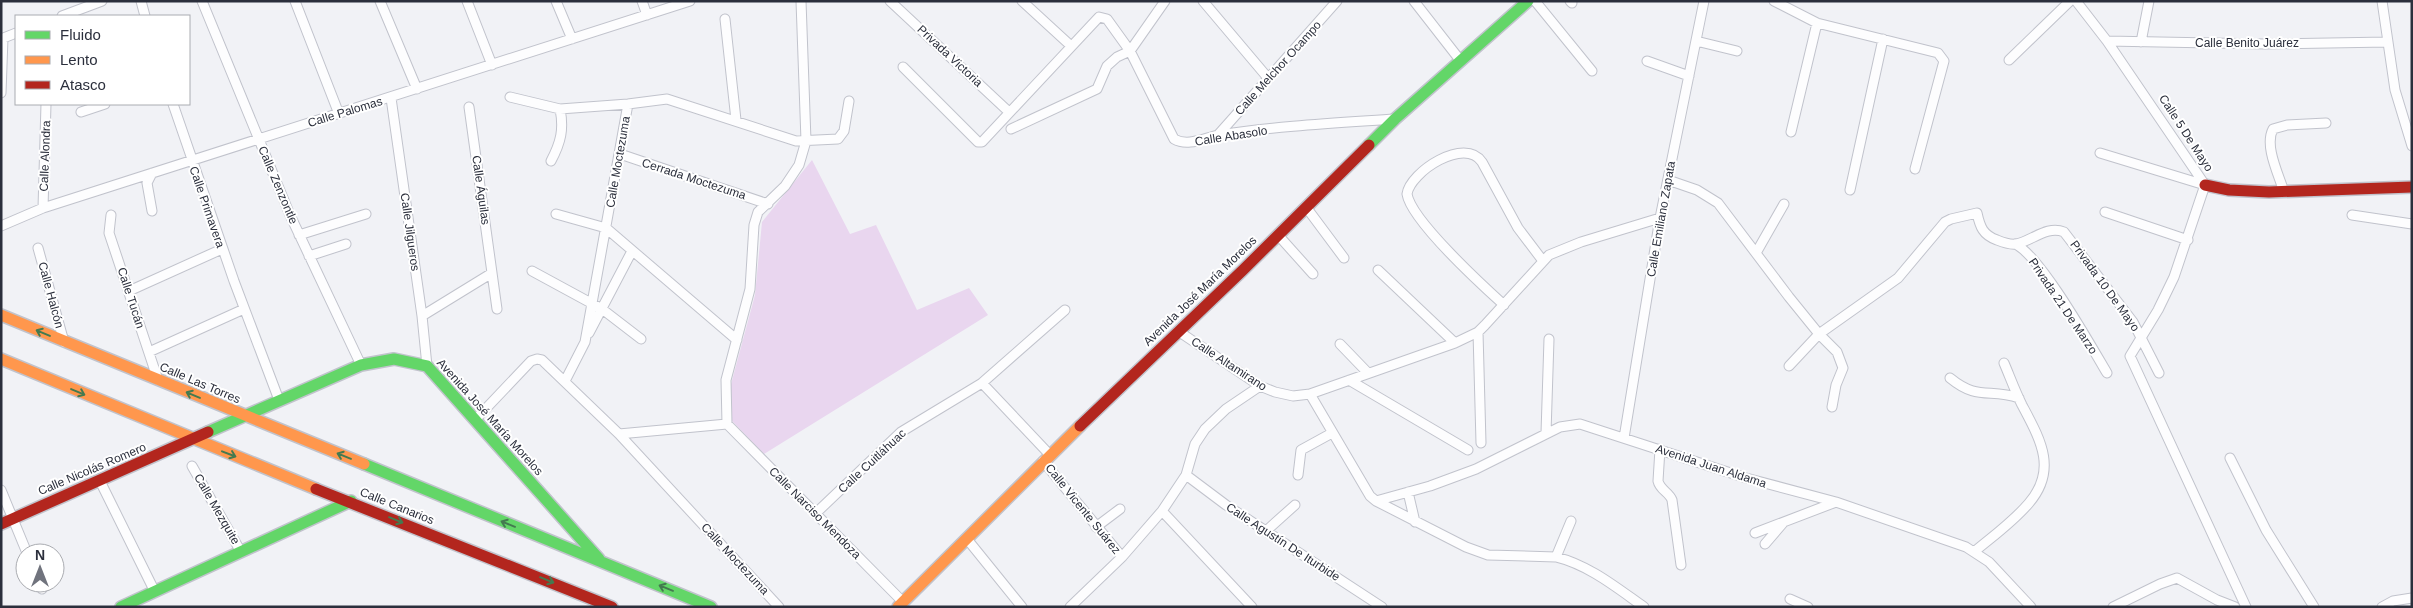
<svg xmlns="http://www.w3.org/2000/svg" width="2413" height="608" font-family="Arial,sans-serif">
<rect width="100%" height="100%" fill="#f1f2f6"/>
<path fill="#e9d6ef" d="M812,160L850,234L876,225L917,310L969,288L988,315L764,454L732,421L730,388L755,295L762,222Z"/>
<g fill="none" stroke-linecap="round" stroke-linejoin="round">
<g stroke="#c1c3cc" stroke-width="11">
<path id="street" d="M141,1L145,16
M202,1L290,215L361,365
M295,1L339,114
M380,1L417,89
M467,1L492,65
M556,1L572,39
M642,1L647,15
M801,1L806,141L799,165L785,186L758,212L754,225L750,289L726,380L727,424L903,602
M890,1L1009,112
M1022,1L1070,45
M1203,1L1268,78
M1414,1L1460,60
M1535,1L1592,71
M1570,1L1572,3
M1774,1L1817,23L1938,53L1944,61L1915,169
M2076,1L2107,41L2205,185
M2382,1L2395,90L2412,146
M62,16L102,1
M725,19L736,120
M1,39L16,33
M1696,41L1737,51
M2107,41L2265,44L2387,42
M2141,42L2149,1
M2009,60L2070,1
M1647,61L1689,76
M903,67L978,142H982L1099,17L1107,19L1130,51L1174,139C1188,147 1204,138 1219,135C1277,126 1337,123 1395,119
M1,93L3,38
M510,97L560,109L628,104L667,99L796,141L838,139L844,131L849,101
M391,98L422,316L427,366
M173,104L234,281L279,400
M469,107L497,309
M81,112L105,104
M1011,129L1097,89L1107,66L1117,57L1130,51L1165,1
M1791,132L1817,23
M1218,135L1337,1
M2100,153L2205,185
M620,154L768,204
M551,161C561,142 564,129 560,109
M152,173L147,183L152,211
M1668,180L1697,190L1718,203L1789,297L1819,334L1837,352L1843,368L1836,385L1832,407
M2205,185L2174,277L2158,310L2130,356L2246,607
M1850,190L1883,39
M2284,192C2279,175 2264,146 2273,129L2287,125L2326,123
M1306,207L1344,258
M43,208L46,104
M2105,212L2188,240
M556,214L606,228L737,340
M111,215L109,233L158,380
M2352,215L2412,224
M1,226L43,208L690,1
M299,235L366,214
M1278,235L1313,274
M2015,244C2040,255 2091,346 2107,373
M38,248L64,342
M1756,253L1784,204
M309,256L346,244
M1378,270L1455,343
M532,271L602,309L641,339
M129,291L222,249
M1504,305C1483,286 1411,220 1407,194C1410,172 1465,136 1482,162L1518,228L1543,261
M422,316L492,273
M1178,331L1260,386L1275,392L1293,396L1310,394L1455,343L1478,332L1485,325L1549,255L1581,242L1660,218
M1478,332L1481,443
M589,333L632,251
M1340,344L1368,373
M149,352L244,309
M1789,366L1819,334L1898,278L1945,222L1951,219L1977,213C1980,227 1983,235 1997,240C2002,242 2010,245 2016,244C2032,241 2047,225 2064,232L2133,322L2159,373
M1950,378C1978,401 1989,388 2019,398
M1349,380L1468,450
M565,381L585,342L628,104
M982,383L1050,455
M1310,394L1370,496L1376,501L1466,547L1488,555L1556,557C1589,565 1617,588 1644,607
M475,420L531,361L537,359L542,360L619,434L779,607
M1546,433L1549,339
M619,434L727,424
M1624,438L1660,218L1704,1
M1660,449L1658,481C1660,490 1669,492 1672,500L1681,565
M2230,458L2266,530L2314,607
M1043,461L1122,557
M192,466L241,552
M1186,475L1226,505L1382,607
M1298,475L1301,450L1332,433
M100,481L155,592
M1,490L27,553
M1408,492L1415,522
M1376,501L1430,486L1476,469L1560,427L1580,424L1746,478L1836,502L1966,547L1989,562L2031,607
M1162,511L1252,607
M816,513L901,432L982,383L1065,310
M1096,527L1120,509
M1266,531L1295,505
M1755,533L1836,502
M967,539L1022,607
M1765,544L1783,523
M1974,552C1993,536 2013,522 2029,503C2058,469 2040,439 2022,405C2015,391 2010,377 2004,363
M1556,557L1571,521
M39,583L42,589
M1790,599L1808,607
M1070,607L1122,557L1162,511L1186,475L1195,444L1205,429L1226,409L1260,386
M2113,607L2160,584L2177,578L2217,600L2235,607
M2382,607L2393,601L2412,598"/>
</g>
<g stroke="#c1c3cc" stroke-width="14">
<path id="fast" d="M1369,145L1395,119L1528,1
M208,432L361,365L394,359L427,366L599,559
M364,464L711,607
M121,607L351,501"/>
</g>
<g stroke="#c1c3cc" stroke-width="14">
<path id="slow" d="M1,315L364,464
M1,359L316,489
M898,607L1080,426"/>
</g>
<g stroke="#c1c3cc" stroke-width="14">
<path id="jam" d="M2205,185L2229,190L2269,192L2412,187
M1080,426L1243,270L1369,145
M316,489L612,607
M1,524L208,432"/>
</g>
<use href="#street" stroke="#fdfdfe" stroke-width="9"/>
<use href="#fast" stroke="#63d668" stroke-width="11"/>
<use href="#slow" stroke="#ff974d" stroke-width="11"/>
<use href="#jam" stroke="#b3261e" stroke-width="11"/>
</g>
<defs><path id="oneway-shaft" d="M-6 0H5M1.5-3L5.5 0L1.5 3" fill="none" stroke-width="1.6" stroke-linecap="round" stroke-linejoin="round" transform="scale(1.25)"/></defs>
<g stroke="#447a50">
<use href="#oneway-shaft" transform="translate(43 333) rotate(-157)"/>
<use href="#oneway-shaft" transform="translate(78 392) rotate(23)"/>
<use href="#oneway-shaft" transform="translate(193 395) rotate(-157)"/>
<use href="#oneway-shaft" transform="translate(229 454) rotate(21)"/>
<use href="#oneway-shaft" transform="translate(344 456) rotate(-158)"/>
<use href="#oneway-shaft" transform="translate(396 520) rotate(22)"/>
<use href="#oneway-shaft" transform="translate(508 524) rotate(-158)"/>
<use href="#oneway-shaft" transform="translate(547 580) rotate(22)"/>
<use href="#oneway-shaft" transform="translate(666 588) rotate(-158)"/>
</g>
<g text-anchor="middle" stroke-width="4" stroke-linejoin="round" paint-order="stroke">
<g font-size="12" fill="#2b2f3c" stroke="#fff">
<text x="2247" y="47">Calle Benito Juárez</text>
<text transform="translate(950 56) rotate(43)" y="4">Privada Victoria</text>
<text transform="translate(1278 68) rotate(-48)" y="4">Calle Melchor Ocampo</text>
<text transform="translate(345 112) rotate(-17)" y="4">Calle Palomas</text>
<text transform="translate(2186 133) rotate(57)" y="4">Calle 5 De Mayo</text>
<text transform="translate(1231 136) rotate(-9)" y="4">Calle Abasolo</text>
<text transform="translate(45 156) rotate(-88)" y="4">Calle Alondra</text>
<text transform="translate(618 162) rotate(-80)" y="4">Calle Moctezuma</text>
<text transform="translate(694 179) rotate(18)" y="4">Cerrada Moctezuma</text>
<text transform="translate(278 185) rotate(67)" y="4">Calle Zenzontle</text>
<text transform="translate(481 190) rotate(82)" y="4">Calle Águilas</text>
<text transform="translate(207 207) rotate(71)" y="4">Calle Primavera</text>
<text transform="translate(1661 219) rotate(-80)" y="4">Calle Emiliano Zapata</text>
<text transform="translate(410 232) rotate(82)" y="4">Calle Jilgueros</text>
<text transform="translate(2105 286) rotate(54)" y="4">Privada 10 De Mayo</text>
<text transform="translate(1200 291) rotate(-44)" y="4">Avenida José María Morelos</text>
<text transform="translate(51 295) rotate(75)" y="4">Calle Halcón</text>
<text transform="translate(131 298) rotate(72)" y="4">Calle Tucán</text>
<text transform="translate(2063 306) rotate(56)" y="4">Privada 21 De Marzo</text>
<text transform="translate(1229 364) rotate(33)" y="4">Calle Altamirano</text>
<text transform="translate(200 383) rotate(23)" y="4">Calle Las Torres</text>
<text transform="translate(490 417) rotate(48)" y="4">Avenida José María Morelos</text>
<text transform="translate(872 461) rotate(-43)" y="4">Calle Cuitláhuac</text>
<text transform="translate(1711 466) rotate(18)" y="4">Avenida Juan Aldama</text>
<text transform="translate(92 469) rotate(-23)" y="4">Calle Nicolás Romero</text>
<text transform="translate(397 506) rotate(22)" y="4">Calle Canarios</text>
<text transform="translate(217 509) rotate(60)" y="4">Calle Mezquite</text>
<text transform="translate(1083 509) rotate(51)" y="4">Calle Vicente Suárez</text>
<text transform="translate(815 513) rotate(45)" y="4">Calle Narciso Mendoza</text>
<text transform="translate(1283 542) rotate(33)" y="4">Calle Agustín De Iturbide</text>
<text transform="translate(735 559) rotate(47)" y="4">Calle Moctezuma</text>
</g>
</g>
<rect width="2413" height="608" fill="none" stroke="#2b2f3c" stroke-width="5"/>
<rect x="15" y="15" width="175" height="90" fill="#ffffff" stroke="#aaacb1"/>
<rect x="25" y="31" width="25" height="8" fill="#63d668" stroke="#aaacb1"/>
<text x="60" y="40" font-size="15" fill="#2b2f3c">Fluido</text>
<rect x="25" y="56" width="25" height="8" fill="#ff974d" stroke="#aaacb1"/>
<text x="60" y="65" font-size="15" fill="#2b2f3c">Lento</text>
<rect x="25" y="81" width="25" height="8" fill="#b3261e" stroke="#aaacb1"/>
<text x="60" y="90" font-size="15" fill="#2b2f3c">Atasco</text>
<g transform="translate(40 568)"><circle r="24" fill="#ffffff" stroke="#aaacb1"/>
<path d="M0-4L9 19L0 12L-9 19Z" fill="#70737d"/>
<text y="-8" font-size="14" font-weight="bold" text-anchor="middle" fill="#2b2f3c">N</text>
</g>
</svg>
